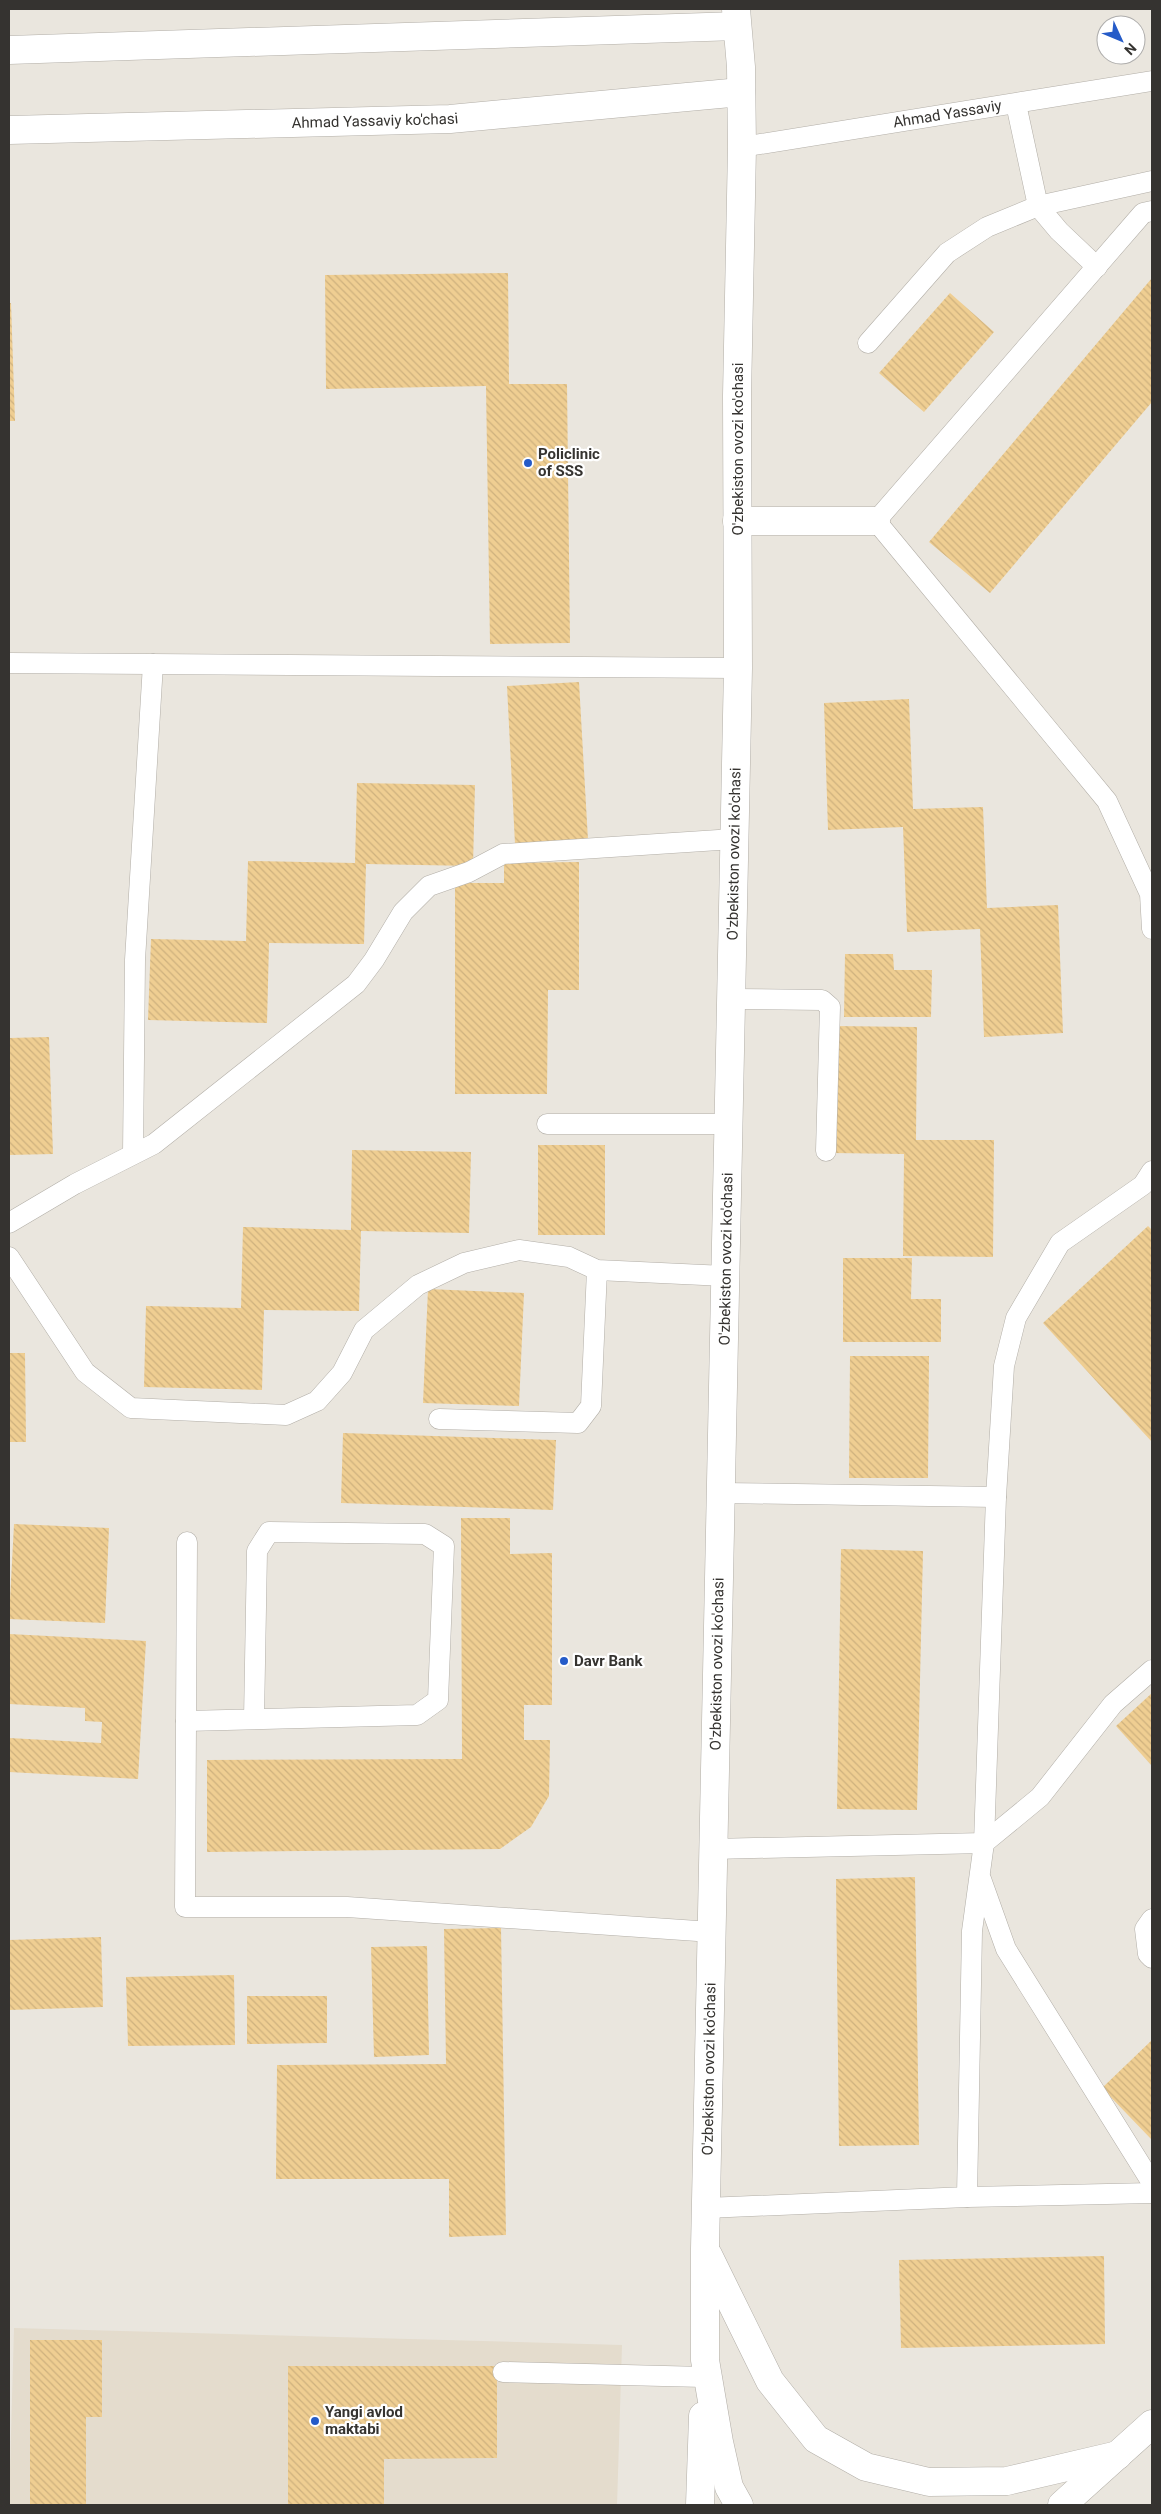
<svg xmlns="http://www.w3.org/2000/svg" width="1161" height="2514" font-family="Roboto,sans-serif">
<defs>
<pattern id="building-back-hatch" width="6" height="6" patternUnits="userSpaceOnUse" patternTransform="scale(1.25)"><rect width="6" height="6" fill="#efce92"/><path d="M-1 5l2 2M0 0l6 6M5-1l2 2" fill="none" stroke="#ceb17e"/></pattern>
</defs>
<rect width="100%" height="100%" fill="#eae6de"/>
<path fill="#e4dccd" d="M14,2328L622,2345L617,2505H9Z"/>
<path fill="url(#building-back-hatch)" d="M508,273L509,384H567L570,643L490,644L486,386L326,389L325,275Z
M1152,278V402L990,593L929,542Z
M950,293L994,332L924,412L879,373Z
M9,303H11L15,421H9Z
M579,682L588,840L515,844L507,686Z
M909,699L913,809L983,807L987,908L1058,905L1063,1033L984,1037L980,929L907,932L903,827L828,830L824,703Z
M357,783L475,785L473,866L366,864L364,944L269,943L267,1023L148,1020L151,939L246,941L248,861L355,863Z
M579,862V990H548L547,1094H455V883H504V863Z
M845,954H893L894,970H932L931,1017H844Z
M834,1026L917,1027L916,1140H994L993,1257L903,1256L904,1154L832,1153Z
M49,1037L53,1154L9,1155V1038Z
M538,1145H605V1235H538Z
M352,1150L471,1152L469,1233L361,1231L359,1311L264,1310L262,1390L144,1387L146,1306L241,1308L243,1227L351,1230Z
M1148,1226L1152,1230V1442L1043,1323Z
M843,1258H912L911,1299H941V1342H843Z
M428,1289L524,1293L519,1406L423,1403Z
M9,1353H25L26,1442H9Z
M850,1356H929L928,1478H849Z
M343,1433L556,1440L553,1510L341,1503Z
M461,1518H510V1554L552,1553V1705H524V1740H550L549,1796L531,1827L500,1849L207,1852V1760L462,1759Z
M14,1524L109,1528L105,1623L9,1619Z
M841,1549L923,1551L917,1810L837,1809Z
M9,1634L146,1641L138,1779L9,1772V1738L101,1743L102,1722L85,1721V1708L9,1704Z
M1152,1693V1766L1116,1726Z
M915,1877L919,2145L839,2146L836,1879Z
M501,1928L506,2235L449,2237V2179H276L277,2065L446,2064L444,1929Z
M101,1937L103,2007L9,2010V1940Z
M427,1946L429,2055L374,2057L371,1947Z
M234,1975L235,2045L128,2046L126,1977Z
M247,1996H327V2043L247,2044Z
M1152,2040V2140L1102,2088Z
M1104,2256L1105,2344L901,2348L899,2260Z
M30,2340H102V2417H86V2505H30Z
M288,2366H497V2458L384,2459V2505H288Z"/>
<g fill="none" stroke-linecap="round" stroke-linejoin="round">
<g stroke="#b2aea7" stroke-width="21">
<g id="service">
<path d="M1016,104L1038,206L1059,231L1097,267"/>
<path id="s1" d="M742,147L1152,81"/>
<path d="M1152,211L1143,213L876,521L1107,801L1150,894L1152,929"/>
<path d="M868,343L947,253L987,227L1038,206L1152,181"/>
<path d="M9,663L738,668"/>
<path d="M731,999L822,1000L830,1007L826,1151"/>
<path d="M547,1124H729"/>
<path d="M133,1154L135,960L153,664"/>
<path d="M9,1223L75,1184L154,1144L356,984L374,960L403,912L429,886L469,872L503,854L734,839"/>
<path d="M9,1257L85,1372L131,1408L286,1415L317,1401L342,1373L364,1330L418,1285L464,1263L519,1250L569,1257L597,1270L725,1276"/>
<path d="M439,1419L578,1423L591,1406L597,1270"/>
<path d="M721,1493L996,1497"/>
<path d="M187,1542L185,1907H347L712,1932"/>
<path d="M186,1721L417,1715L438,1700L444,1546L425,1534L269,1532L257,1551L254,1719"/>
<path d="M713,1849L984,1843L1040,1797L1113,1704L1152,1670"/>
<path d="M981,1879L1006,1949L1152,2183"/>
<path d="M1152,1919L1145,1929L1148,1954L1152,1958"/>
<path d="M967,2197L1152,2193"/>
<path d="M706,2208L967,2197L972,1931L984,1843L996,1497L1004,1366L1016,1318L1060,1243L1143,1185L1152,1171"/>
<path d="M503,2372L704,2377"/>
</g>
</g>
<g stroke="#b2aea7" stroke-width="29">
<path id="minor" d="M737,521H876"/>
</g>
<g stroke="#b2aea7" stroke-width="29">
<g id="secondary">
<path d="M736,9L741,67L742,147L737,396L738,668L705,2249V2360L719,2442L729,2487L739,2505"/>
<path d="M9,50L737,26"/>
<path id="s2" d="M9,130L450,119L741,92"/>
<path d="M708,2255L770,2381L816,2439L866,2467L929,2482L1007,2481L1118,2455"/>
<path d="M700,2505L703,2416"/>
<path d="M1062,2505L1152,2424"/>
</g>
</g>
<use href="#service" stroke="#fff" stroke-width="20"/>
<use href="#minor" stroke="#fff" stroke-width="28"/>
<use href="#secondary" stroke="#fff" stroke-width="28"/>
</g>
<g fill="#255bc8" stroke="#fff" stroke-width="2">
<circle cx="528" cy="463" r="5"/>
<circle cx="564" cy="1661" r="5"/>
<circle cx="315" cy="2421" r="5"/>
</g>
<g text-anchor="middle" stroke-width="4.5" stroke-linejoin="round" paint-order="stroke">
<g font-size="15" fill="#353330" stroke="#fff">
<text dy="5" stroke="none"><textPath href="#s1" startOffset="208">Ahmad Yassaviy</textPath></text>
<text dy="5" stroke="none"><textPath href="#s2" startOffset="366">Ahmad Yassaviy ko'chasi</textPath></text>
<text transform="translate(738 449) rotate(-90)" y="5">O'zbekiston ovozi ko'chasi</text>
<text transform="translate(734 854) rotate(-89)" y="5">O'zbekiston ovozi ko'chasi</text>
<text transform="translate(726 1259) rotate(-89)" y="5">O'zbekiston ovozi ko'chasi</text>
<text transform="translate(717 1664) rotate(-89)" y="5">O'zbekiston ovozi ko'chasi</text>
<text transform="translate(709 2069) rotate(-89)" y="5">O'zbekiston ovozi ko'chasi</text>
</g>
<g font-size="15" font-weight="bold" fill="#353330" stroke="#fff" text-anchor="start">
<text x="538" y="459">Policlinic<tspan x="538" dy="17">of SSS</tspan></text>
<text x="574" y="1666">Davr Bank</text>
<text x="325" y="2417">Yangi avlod<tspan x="325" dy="17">maktabi</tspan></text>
</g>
</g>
<rect width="1161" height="2514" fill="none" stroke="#353330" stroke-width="20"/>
<g transform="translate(1121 40) rotate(134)"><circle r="24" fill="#ffffff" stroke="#aeadac"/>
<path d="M0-4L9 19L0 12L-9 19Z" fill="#255bc8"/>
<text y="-8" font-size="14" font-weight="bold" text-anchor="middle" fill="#353330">N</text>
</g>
</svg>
